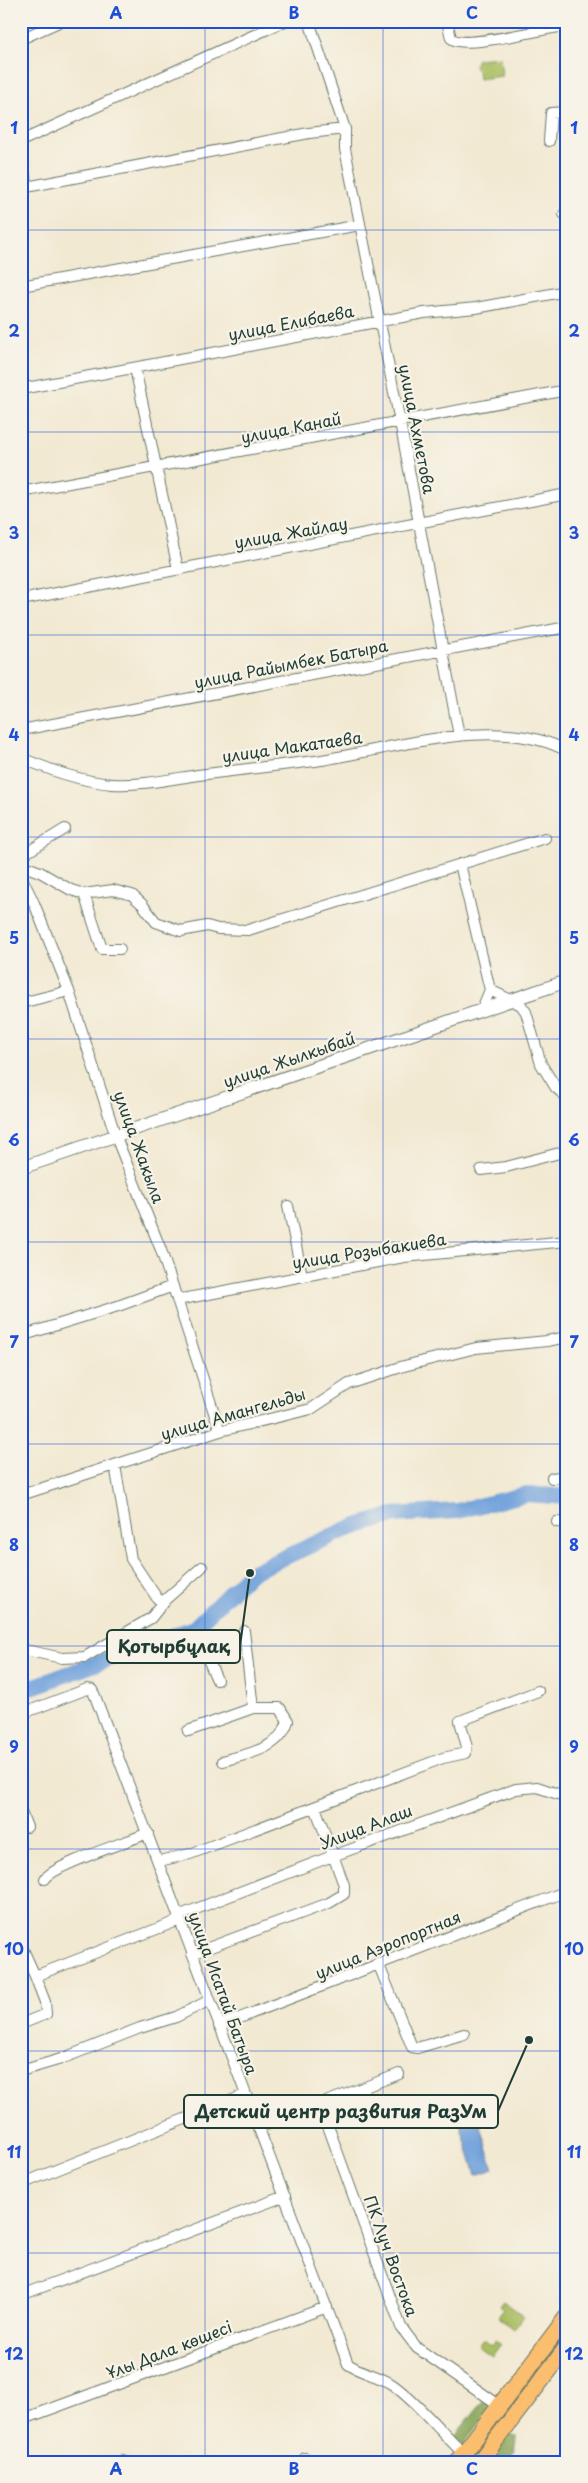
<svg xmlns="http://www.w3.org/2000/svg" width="588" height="2483" font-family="'Playpen Sans',sans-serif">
<rect width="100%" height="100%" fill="#f7f3e8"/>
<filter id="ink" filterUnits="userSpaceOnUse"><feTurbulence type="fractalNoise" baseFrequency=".02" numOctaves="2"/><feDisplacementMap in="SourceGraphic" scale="10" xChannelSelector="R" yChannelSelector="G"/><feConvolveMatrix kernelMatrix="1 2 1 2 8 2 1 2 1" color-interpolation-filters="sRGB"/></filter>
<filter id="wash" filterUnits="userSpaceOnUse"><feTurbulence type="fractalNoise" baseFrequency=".0096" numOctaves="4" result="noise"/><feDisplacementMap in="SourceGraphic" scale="20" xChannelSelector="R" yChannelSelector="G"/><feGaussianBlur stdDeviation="1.12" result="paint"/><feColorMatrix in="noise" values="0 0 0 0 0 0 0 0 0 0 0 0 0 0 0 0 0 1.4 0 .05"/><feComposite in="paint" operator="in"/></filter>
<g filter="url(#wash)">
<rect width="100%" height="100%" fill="#f2e9d2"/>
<path fill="#aabe62" stroke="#647e4b" d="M500,57L502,76L479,79L478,70L474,67L477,59Z
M503,2301L524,2316L513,2329L498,2317L503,2310L499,2306Z
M567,2330V2339L519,2400L514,2402L516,2397Z
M483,2339L492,2345L496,2340L501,2344L492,2356L478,2346Z"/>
<path fill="#87a558" stroke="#537146" d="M483,2401L492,2406L463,2446L454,2437Z
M507,2434L518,2436L515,2452L507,2462H492L491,2456Z"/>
<path fill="#71a1db" stroke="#486f88" d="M475,2107L494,2169L476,2175L456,2112Z"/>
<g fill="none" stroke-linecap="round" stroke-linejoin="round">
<path stroke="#71a1db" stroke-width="16" d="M21,1691L194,1628L250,1573L345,1530L393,1515L457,1511L527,1494L567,1497"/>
</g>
</g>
<g filter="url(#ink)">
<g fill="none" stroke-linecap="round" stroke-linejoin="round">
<g stroke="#69796b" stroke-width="12">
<path id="minor" d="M309,21L345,129V149L400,422L459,736
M447,21L451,38C464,51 545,27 567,26
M21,39L61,21
M21,141L285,21
M549,141L551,113L567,112
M21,155L27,187
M21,188L309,133L345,129
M564,214H567
M21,286L360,225
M135,368L178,569
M21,389L424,313L476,308L567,291
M21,492L567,390
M21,600L567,494
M21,730L567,627
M21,758C51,770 79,781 112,784C139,786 171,779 198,775C237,770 276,766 315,761C390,750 497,713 567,751
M21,856L65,829
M460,864L490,990L521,1005L526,1012L541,1064L556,1088L567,1097
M21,865L40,872L71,890L84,894L113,890L132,895L142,904L156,922L181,931L207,926L218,929L248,930L545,838
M21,876L34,903L69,991L116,1137L161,1250L220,1431
M84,894L102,949H120
M21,1003L69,991
M481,1011L490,990
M481,1170L506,1167L567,1151
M288,1206L302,1276
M177,1300L404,1257L567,1241
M21,1336L118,1306L173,1286
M115,1465L131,1559L157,1598L163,1602
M552,1478L567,1476
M21,1495L220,1431L311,1409L349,1384L404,1366L476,1348L547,1341L567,1337
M557,1522L567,1523
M200,1641L217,1680
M21,1649L62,1658L85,1657L151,1618L166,1599L202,1567
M21,1714L87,1689L92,1690L95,1696L348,2364C362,2374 379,2375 393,2385C417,2402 442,2433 463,2453
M188,1731L253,1708L244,1631
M223,1761C249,1753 279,1750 288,1721L280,1708H253
M21,1812L27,1827
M159,1861L190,1854L443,1758L466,1753L467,1747L460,1721L538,1691
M45,1879C53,1865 130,1841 148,1833
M178,1916L322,1860L516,1789L537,1787L567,1797
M21,1945L35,1976
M192,1954L329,1903L344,1894V1885L315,1807
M378,1963L412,2047L417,2048L464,2034
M21,2024L46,2014L45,2002L35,1976L180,1920
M219,2026L567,1891
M21,2071L61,2059L140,2028L176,2017L210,2000
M320,2104L401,2327L417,2348L499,2405
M258,2128L399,2074
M21,2184L245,2095
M21,2295L285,2196
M21,2420L327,2307
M123,2460L126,2462
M302,2462L305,2458"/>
</g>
<g stroke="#69796b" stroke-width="14">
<path id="tertiary" d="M21,1168L567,981"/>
</g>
<g stroke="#69796b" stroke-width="18">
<path id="primary" d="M457,2462L567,2317
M479,2462L567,2347"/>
</g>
<use href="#minor" stroke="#fff" stroke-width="10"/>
<use href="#tertiary" stroke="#fff" stroke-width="12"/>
<use href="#primary" stroke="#fbbe6e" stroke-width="16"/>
</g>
</g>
<path fill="none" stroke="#1d4ed8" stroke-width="1" stroke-opacity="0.55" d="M205,21V2462M383,21V2462M21,230H567M21,432H567M21,635H567M21,837H567M21,1039H567M21,1242H567M21,1444H567M21,1646H567M21,1849H567M21,2051H567M21,2253H567"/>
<g text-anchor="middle" stroke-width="4.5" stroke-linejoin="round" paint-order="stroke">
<g font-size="16" fill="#1f3d34" stroke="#f7f3e8">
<text transform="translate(291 323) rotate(-11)" y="6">улица Елибаева</text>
<text transform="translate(291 428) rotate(-11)" y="6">улица Канай</text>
<text transform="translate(417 429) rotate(79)" y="6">улица Ахметова</text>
<text transform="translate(291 533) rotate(-10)" y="6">улица Жайлау</text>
<text transform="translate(291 664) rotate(-11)" y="6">улица Райымбек Батыра</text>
<text transform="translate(292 747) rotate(-8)" y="6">улица Макатаева</text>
<text transform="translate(289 1060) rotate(-19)" y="6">улица Жылкыбай</text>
<text transform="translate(139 1147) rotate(70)" y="6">улица Жакыла</text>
<text transform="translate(369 1251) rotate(-9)" y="6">улица Розыбакиева</text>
<text transform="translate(233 1414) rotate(-16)" y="6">улица Амангельды</text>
<text transform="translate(366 1827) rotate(-21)" y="6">Улица Алаш</text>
<text transform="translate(388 1945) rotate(-22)" y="6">улица Аэропортная</text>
<text transform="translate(223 1993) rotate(70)" y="6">улица Исатай Батыра</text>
<text transform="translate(391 2256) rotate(70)" y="6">ПК Луч Востока</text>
<text transform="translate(169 2350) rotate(-21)" y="6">Ұлы Дала көшесі</text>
</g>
</g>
<path fill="none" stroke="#1f3d34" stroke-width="2" d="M250 1573L240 1646M529 2040L498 2111"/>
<g fill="#1f3d34" stroke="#f7f3e8" stroke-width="2">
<circle cx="250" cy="1573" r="5"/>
<circle cx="529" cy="2040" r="5"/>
</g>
<g fill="#f7f3e8" stroke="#1f3d34" stroke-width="2">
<rect x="107" y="1630" width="133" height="33" rx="5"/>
<rect x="184" y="2095" width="314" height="33" rx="5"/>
</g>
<g font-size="18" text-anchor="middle" font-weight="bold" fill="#1f3d34">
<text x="174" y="1653">Қотырбұлақ</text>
<text x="341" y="2118">Детский центр развития РазУм</text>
</g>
<rect width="588" height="2483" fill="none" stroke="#f7f3e8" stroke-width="55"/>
<rect x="28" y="28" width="532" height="2428" fill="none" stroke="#1d4ed8" stroke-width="2"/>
<g font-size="16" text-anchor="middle" font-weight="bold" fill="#1d4ed8">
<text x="116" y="19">A</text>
<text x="294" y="19">B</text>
<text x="472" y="19">C</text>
<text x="14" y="134">1</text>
<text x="574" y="134">1</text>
<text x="14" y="337">2</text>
<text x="574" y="337">2</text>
<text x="14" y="539">3</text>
<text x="574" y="539">3</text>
<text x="14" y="741">4</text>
<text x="574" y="741">4</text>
<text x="14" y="944">5</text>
<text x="574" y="944">5</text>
<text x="14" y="1146">6</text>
<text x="574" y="1146">6</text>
<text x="14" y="1348">7</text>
<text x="574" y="1348">7</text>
<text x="14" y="1551">8</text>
<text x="574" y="1551">8</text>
<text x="14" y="1753">9</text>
<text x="574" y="1753">9</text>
<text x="14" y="1955">10</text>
<text x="574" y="1955">10</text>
<text x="14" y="2158">11</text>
<text x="574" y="2158">11</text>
<text x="14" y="2360">12</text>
<text x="574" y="2360">12</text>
<text x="116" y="2475">A</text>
<text x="294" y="2475">B</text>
<text x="472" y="2475">C</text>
</g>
</svg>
